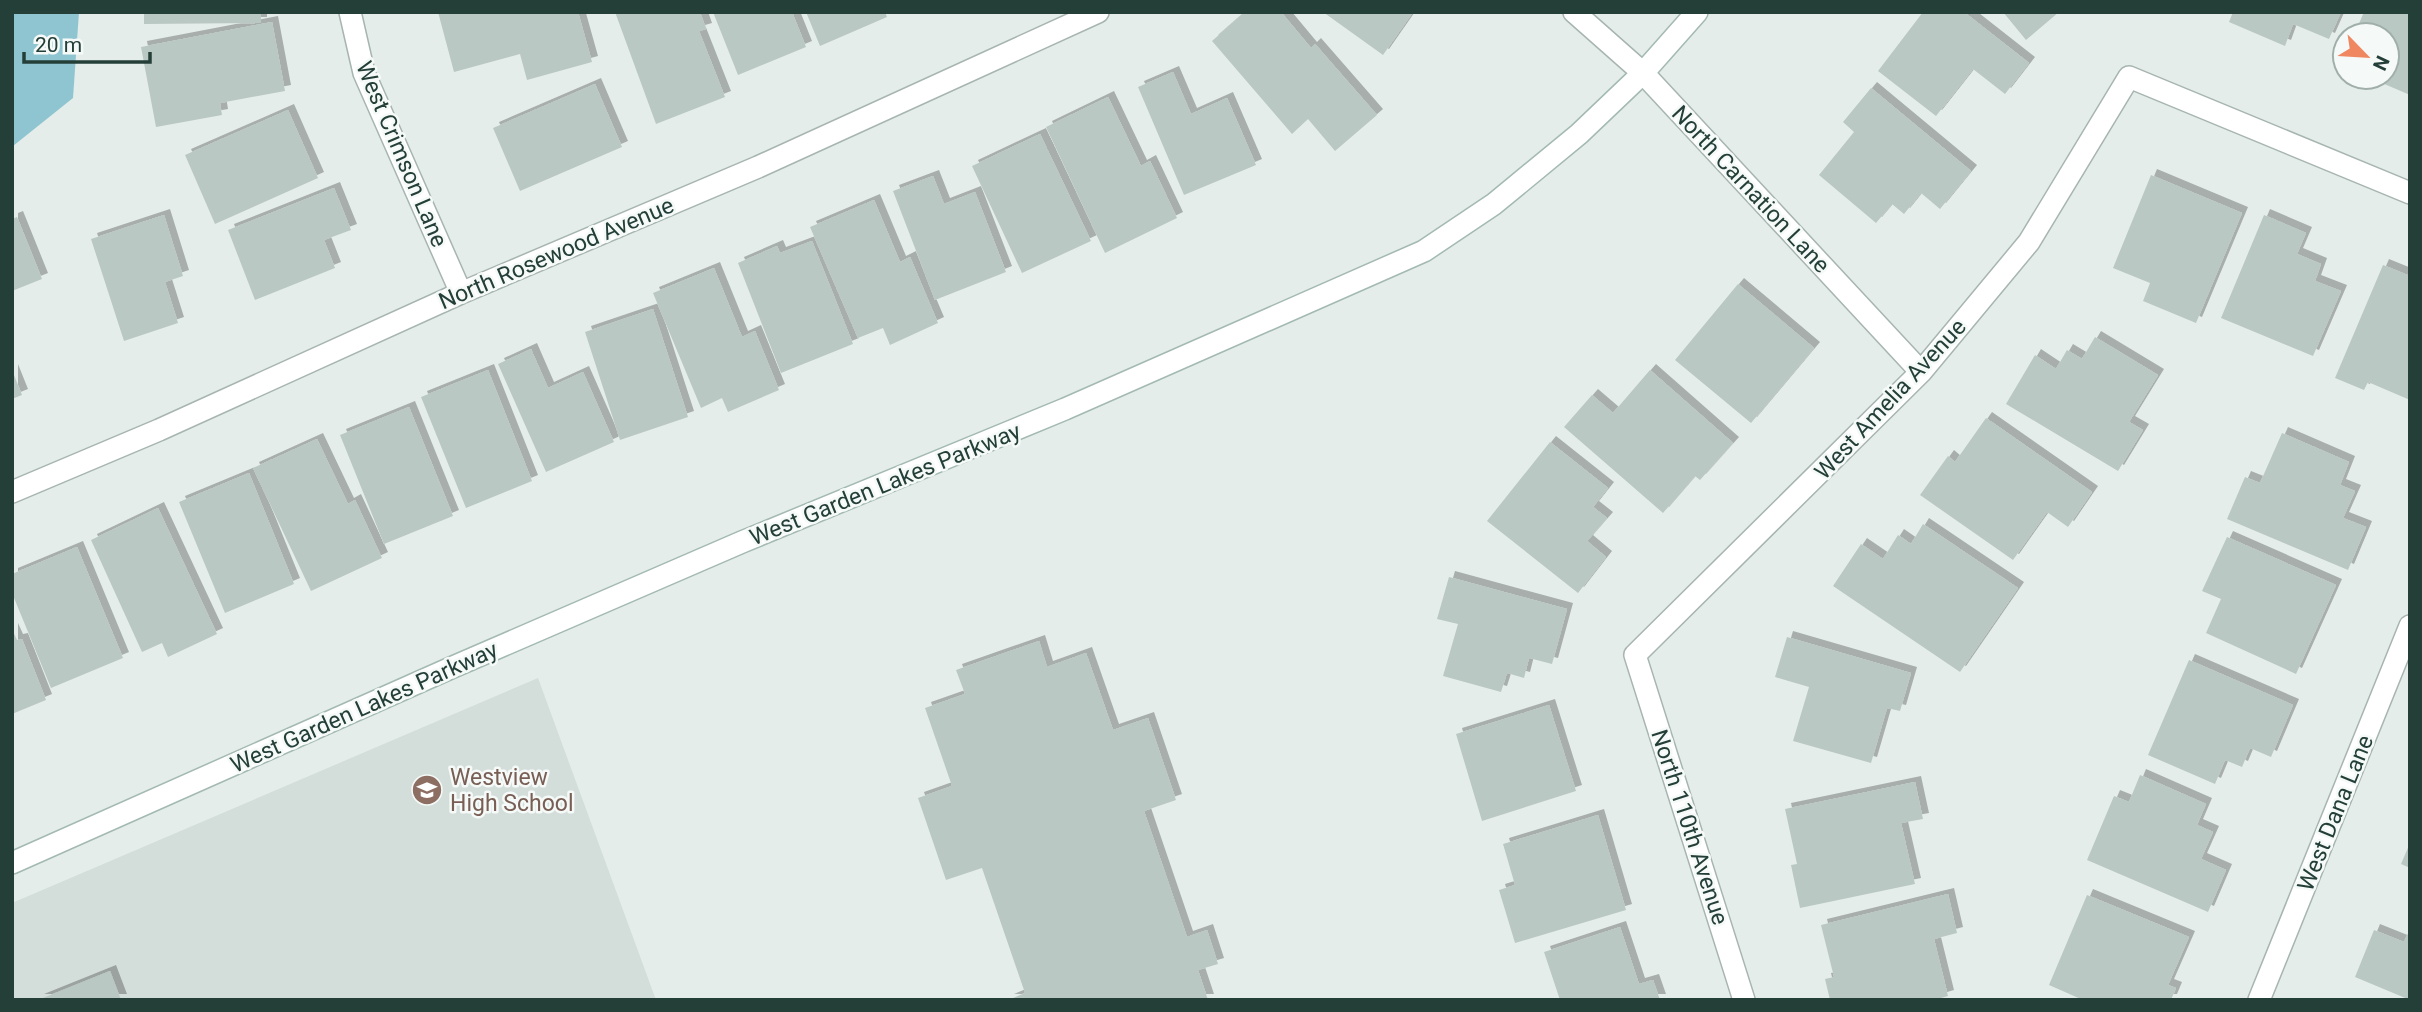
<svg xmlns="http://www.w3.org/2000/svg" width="2422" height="1012" font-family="Roboto,sans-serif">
<defs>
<filter id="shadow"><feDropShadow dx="6" dy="-6" stdDeviation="0" flood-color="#0004"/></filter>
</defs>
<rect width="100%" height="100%" fill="#e4edea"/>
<path fill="#d3ddd9" d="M538,678L656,1000H12V903Z"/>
<path fill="#8ec5d1" d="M12,12H79L73,98L13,146Z"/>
<path fill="#bac8c3" filter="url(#shadow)" d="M144,12H261V23L144,24Z
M438,12H578L592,62L527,80L520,54L454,72Z
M615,12H700L706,29L699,31L725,97L656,124Z
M713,12H792L806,47L738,75Z
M806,12H885L887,17L820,46Z
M1245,12H1281L1311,48L1315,44L1377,115L1335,151L1308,119L1292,134L1212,41Z
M1323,12H1413L1383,55Z
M1923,12H1964L2029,63L2005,94L1973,69L1936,116L1878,71Z
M2003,12H2059L2026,40Z
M2233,12H2341L2329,39L2293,24L2285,46L2229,22Z
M2364,12H2410V95L2368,77H2387V35H2354Z
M272,22L285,91L220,103L222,115L156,127L141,47Z
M1173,72L1191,114L1227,98L1256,165L1184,195L1138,87Z
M595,84L622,147L520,191L493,128Z
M1871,88L1971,171L1940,209L1921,193L1904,214L1892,204L1876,223L1819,175L1854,132L1843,122Z
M1108,97L1141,166L1150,161L1177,218L1105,253L1046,127Z
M288,110L318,178L215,224L185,155Z
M1040,134L1091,241L1022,273L972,166Z
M2151,175L2242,213L2196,323L2143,301L2150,283L2113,268Z
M933,176L944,204L975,192L1006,272L935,300L893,191Z
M334,188L351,230L324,240L335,268L255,300L228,230Z
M874,200L900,262L910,257L938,323L890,345L883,328L858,338L810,227Z
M164,215L183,276L165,282L178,323L124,341L91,239Z
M2264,215L2306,233L2297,254L2321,264L2315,281L2341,291L2313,356L2221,318Z
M17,217L42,279L12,291V219Z
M812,241L853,344L781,373L738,263L777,246L780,253Z
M2383,265L2410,276V400L2368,382L2364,390L2335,378Z
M714,268L742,337L755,331L779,390L728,412L722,398L701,408L653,293Z
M1738,284L1814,348L1751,423L1675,360Z
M653,309L688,417L620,440L585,332Z
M2095,337L2158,375L2129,422L2143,430L2118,471L2006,404L2035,355L2056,369L2067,350L2082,359Z
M531,349L548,388L583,372L614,442L546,472L498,364Z
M12,370L22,395L12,399Z
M488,370L532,481L466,508L421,397Z
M1650,370L1733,443L1700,480L1695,476L1663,513L1564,427L1592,395L1613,413Z
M409,407L453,516L384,544L340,435Z
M1986,418L2092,492L2068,527L2047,512L2013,560L1920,495L1948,456L1955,462Z
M2282,433L2349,462L2340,485L2355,491L2343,518L2366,527L2348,570L2227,519L2245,477L2260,483Z
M317,439L348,504L355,500L382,558L311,591L253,468Z
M1550,442L1608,488L1593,507L1607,518L1587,541L1606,557L1578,593L1487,521Z
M249,473L294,584L225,613L179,502Z
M158,508L217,634L168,657L162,643L142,652L91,540Z
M1923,524L2018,588L1960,672L1833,586L1861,544L1883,559L1898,535L1911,544Z
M2227,537L2336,585L2296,674L2206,633L2221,599L2202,591Z
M77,547L123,658L51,688L12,593V574Z
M1449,577L1567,609L1552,664L1529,658L1524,678L1507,673L1501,692L1443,676L1458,624L1437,619Z
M12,629L17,640L22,639L46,700L12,714Z
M1787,637L1911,673L1900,711L1887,708L1871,763L1793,741L1809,687L1775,677Z
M1039,641L1047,667L1086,653L1113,730L1148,718L1176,800L1144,811L1187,937L1207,930L1218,964L1198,970L1208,1000H1008L1025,993L982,868L946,880L918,798L952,786L925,708L965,694L956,670Z
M2189,660L2293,705L2271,757L2250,748L2242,767L2225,760L2215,784L2148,755Z
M1549,705L1576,791L1482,821L1456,734Z
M2140,775L2206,804L2197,825L2213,832L2201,859L2226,870L2208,912L2087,860L2114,796L2129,802Z
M1915,782L1923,819L1901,823L1915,884L1800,908L1791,865L1797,864L1785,809Z
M1598,815L1626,910L1515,943L1499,890L1515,885L1503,844Z
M2410,843V868L2401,864Z
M1948,894L1957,933L1934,939L1948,996L1934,1000H1830L1825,979L1834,977L1821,925Z
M2087,895L2189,937L2168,985L2176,988L2171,1000H2083L2049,985Z
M1620,927L1639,984L1653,980L1660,1000H1560L1544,952Z
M2410,929V1000L2355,977L2374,930L2404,942Z
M110,971L121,1000H38Z"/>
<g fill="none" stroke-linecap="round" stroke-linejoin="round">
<g stroke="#a7b5b1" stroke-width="24">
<path id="street" d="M350,12L364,73L461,293
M1574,12L1643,73L1921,372
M12,492L159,430L461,293L758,167L1098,12
M1744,1000L1635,655L1921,372L2029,242L2129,77L2410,193
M2259,1000L2410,626"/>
</g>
<g stroke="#a3b9b2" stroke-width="24">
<path id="secondary" d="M12,863L453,667L742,542L1065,409L1424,251L1494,204L1579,134L1643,73L1697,12"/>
</g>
<use href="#street" stroke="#fff" stroke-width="21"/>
<use href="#secondary" stroke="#fff" stroke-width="21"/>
</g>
<defs>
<g id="school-disc" transform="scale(1.575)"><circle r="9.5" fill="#8d6e63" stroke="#f5faf8"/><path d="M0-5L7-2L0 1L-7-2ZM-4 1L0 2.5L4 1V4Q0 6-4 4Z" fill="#fff"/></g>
</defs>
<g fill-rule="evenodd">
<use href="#school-disc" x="427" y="790"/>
</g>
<g text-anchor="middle" stroke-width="5" stroke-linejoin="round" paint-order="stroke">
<g font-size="23" fill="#243f38" stroke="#f5faf8">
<text transform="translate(402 154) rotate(67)" y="8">West Crimson Lane</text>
<text transform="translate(1751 189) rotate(47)" y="8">North Carnation Lane</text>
<text transform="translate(556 253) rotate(-23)" y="8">North Rosewood Avenue</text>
<text transform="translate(1890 399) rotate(-47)" y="8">West Amelia Avenue</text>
<text transform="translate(885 484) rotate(-22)" y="8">West Garden Lakes Parkway</text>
<text transform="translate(364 707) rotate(-24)" y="8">West Garden Lakes Parkway</text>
<text transform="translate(2335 813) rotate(-68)" y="8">West Dana Lane</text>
<text transform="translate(1690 827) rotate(72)" y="8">North 110th Avenue</text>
</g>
<g font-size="23" fill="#785e54" stroke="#f5faf8" text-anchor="start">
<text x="450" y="785">Westview<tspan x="450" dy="26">High School</tspan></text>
</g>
</g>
<rect width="2422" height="1012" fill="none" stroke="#243f38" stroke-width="28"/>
<g transform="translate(2366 56) rotate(115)"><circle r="33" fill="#f5faf8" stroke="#a1afab" stroke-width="2"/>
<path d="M0-5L12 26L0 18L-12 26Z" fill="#ef8761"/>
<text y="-10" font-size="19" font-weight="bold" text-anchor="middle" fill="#243f38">N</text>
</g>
<path d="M24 52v10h126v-10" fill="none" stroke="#243f38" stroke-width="3.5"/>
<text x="35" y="52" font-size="21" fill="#243f38" stroke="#f5faf8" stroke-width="5" paint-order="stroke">20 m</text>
</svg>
